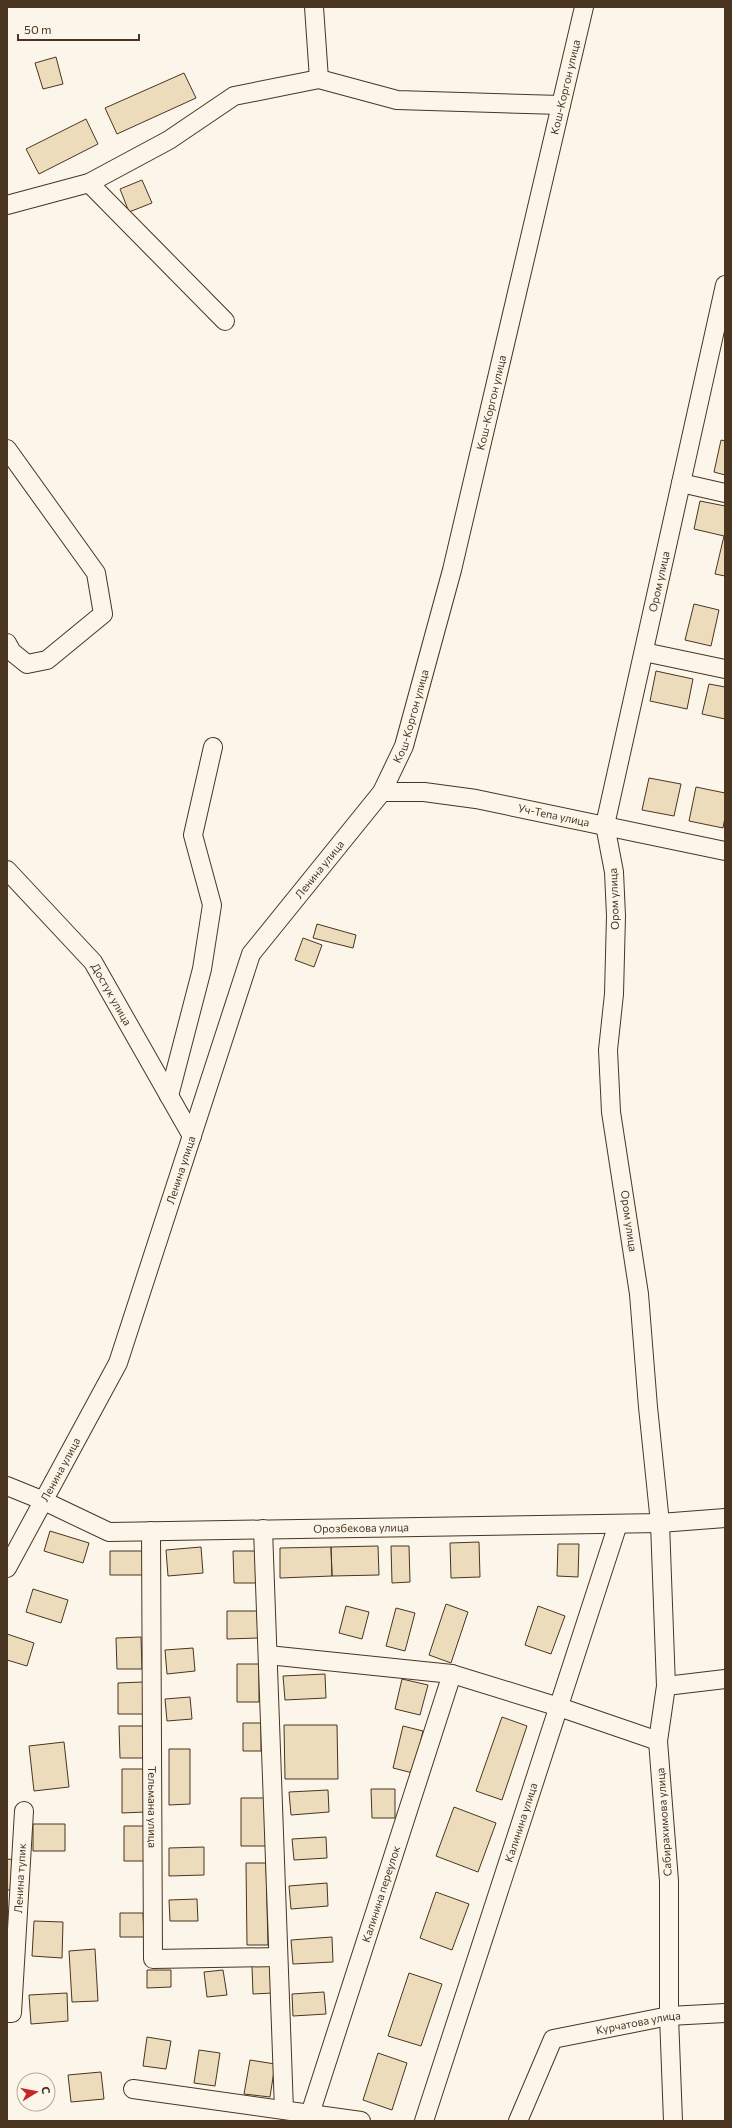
<svg xmlns="http://www.w3.org/2000/svg" width="732" height="2128" font-family="Commissioner,sans-serif">
<rect width="100%" height="100%" fill="#fbf6e9"/>
<path fill="#ecdcbc" stroke="#4a3520" d="M56,57L63,84L43,89L35,63Z
M184,73L196,98L117,134L105,108Z
M86,119L98,144L39,174L26,149Z
M142,180L152,203L129,212L120,189Z
M721,440L725,441V475L714,472Z
M700,501L725,506V576L715,574L724,536L694,529Z
M694,604L719,610L711,646L685,640Z
M656,671L693,679L687,709L650,701Z
M709,684L725,687V719L702,714Z
M649,778L681,784L674,816L642,810Z
M696,787L725,793V817L723,828L689,821Z
M317,924L356,935L353,948L313,938Z
M303,938L322,945L314,967L295,960Z
M50,1531L89,1543L83,1563L44,1551Z
M479,1542L480,1577L451,1578L450,1543Z
M558,1544H579L578,1577L557,1576Z
M378,1546L379,1575L332,1576L331,1547Z
M391,1546H409L410,1582L392,1583Z
M201,1547L203,1573L168,1576L166,1550Z
M331,1547L332,1576L280,1578V1548Z
M110,1551H143V1575H110Z
M233,1551H256V1583H234Z
M33,1589L68,1600L61,1623L26,1612Z
M446,1604L468,1612L451,1663L429,1655Z
M346,1606L369,1612L362,1639L339,1633Z
M538,1606L565,1616L551,1654L525,1645Z
M396,1608L415,1613L405,1651L386,1646Z
M227,1611H257L258,1638L227,1639Z
M7,1634L34,1643L27,1666L7,1660Z
M141,1637L142,1669H117L116,1638Z
M193,1648L195,1671L167,1674L165,1650Z
M237,1664H259V1702H237Z
M325,1674L326,1698L285,1700L283,1676Z
M402,1679L428,1685L420,1715L395,1709Z
M143,1682V1714H118V1683Z
M190,1697L192,1719L167,1721L165,1699Z
M502,1717L527,1726L502,1800L476,1791Z
M243,1723H261V1751H243Z
M284,1725H337L338,1779H285Z
M119,1726H145V1758H120Z
M403,1726L423,1731L413,1773L393,1768Z
M64,1742L69,1787L34,1791L29,1746Z
M169,1749H190V1804L169,1805Z
M122,1769H144L145,1812L122,1813Z
M371,1789H395V1818H372Z
M328,1790L329,1812L291,1815L289,1792Z
M241,1798H267L268,1846H241Z
M454,1807L496,1823L478,1872L436,1856Z
M33,1824H65V1851H33Z
M124,1826H145L146,1861H124Z
M326,1837L327,1858L294,1860L292,1839Z
M204,1847V1875L169,1876V1848Z
M7,1859L17,1860L16,1890H7Z
M246,1863H266L268,1945H247Z
M327,1883L328,1906L291,1909L289,1886Z
M436,1892L469,1904L452,1950L420,1938Z
M197,1899L198,1921H170L169,1900Z
M7,1913H10L9,1936H7Z
M120,1913H143L144,1937H120Z
M34,1921L63,1922L62,1958L32,1956Z
M332,1937L333,1962L293,1964L291,1940Z
M95,1949L98,2001L72,2002L69,1951Z
M252,1966H273V1993L253,1994Z
M147,1970H171V1987L147,1988Z
M223,1970L227,1995L207,1997L204,1972Z
M409,1973L442,1984L421,2046L388,2036Z
M324,1992L326,2014L293,2016L292,1994Z
M67,1993L68,2021L31,2024L29,1995Z
M147,2037L171,2041L166,2069L143,2066Z
M199,2050L220,2053L215,2086L194,2083Z
M378,2053L407,2063L392,2110L363,2100Z
M250,2060L275,2064L270,2097L244,2094Z
M101,2072L104,2099L71,2102L68,2075Z"/>
<g fill="none" stroke-linecap="round" stroke-linejoin="round">
<g stroke="#4a3520" stroke-width="20">
<g id="minor">
<path d="M314,7L319,79"/>
<path d="M89,183L225,321"/>
<path d="M7,205L89,183L169,140L234,96L319,79L397,100L561,105"/>
<path d="M7,449L96,573L103,614L47,660L27,664L12,652L7,643"/>
<path d="M681,483L725,493"/>
<path d="M644,652L725,669"/>
<path id="s1" d="M382,792H424L476,799L725,851"/>
<path id="s2" d="M7,870L93,962L192,1136"/>
<path d="M169,1096L202,969L212,905L193,835L213,747"/>
<path id="s3" d="M7,1486L44,1501L109,1532L660,1523L725,1518"/>
<path d="M263,1529L284,2110"/>
<path id="s4" d="M151,1531L153,1959L278,1957"/>
<path id="s5" d="M7,1568L118,1363L251,954L382,792L404,746L452,570L584,7"/>
<path d="M268,1655L452,1674L559,1707L658,1741"/>
<path d="M666,1686L725,1679"/>
<path id="s6" d="M7,2013H12L24,1811"/>
<path d="M133,2089L361,2121"/>
<path id="s7" d="M310,2114L452,1674"/>
<path id="s8" d="M424,2121L618,1524"/>
<path id="s9" d="M518,2121L553,2039L669,2016L725,2013"/>
<path id="s10" d="M673,2121L669,2016V1881L658,1741L666,1686L660,1523L648,1407L639,1294L611,1112L608,1050L614,994L616,916L614,872L605,825L725,285"/>
</g>
</g>
<use href="#minor" stroke="#fbf6e9" stroke-width="18"/>
</g>
<g text-anchor="middle" stroke-width="3" stroke-linejoin="round" paint-order="stroke">
<g font-size="11" fill="#4a3520" stroke="#fbf6e9">
<text dy="4" stroke="none"><textPath href="#s5" startOffset="1601">Кош-Коргон улица</textPath></text>
<text dy="4" stroke="none"><textPath href="#s5" startOffset="1277">Кош-Коргон улица</textPath></text>
<text dy="4" stroke="none"><textPath href="#s10" startOffset="1551">Ором улица</textPath></text>
<text dy="4" stroke="none"><textPath href="#s5" startOffset="953">Кош-Коргон улица</textPath></text>
<text dy="4" stroke="none"><textPath href="#s1" startOffset="174">Уч-Тепа улица</textPath></text>
<text dy="4" stroke="none"><textPath href="#s5" startOffset="772">Ленина улица</textPath></text>
<text transform="translate(614 899) rotate(-92)" y="4">Ором улица</text>
<text dy="4" stroke="none"><textPath href="#s2" startOffset="163">Достук улица</textPath></text>
<text dy="4" stroke="none"><textPath href="#s5" startOffset="436">Ленина улица</textPath></text>
<text transform="translate(629 1221) rotate(82)" y="4">Ором улица</text>
<text dy="4" stroke="none"><textPath href="#s5" startOffset="112">Ленина улица</textPath></text>
<text dy="4" stroke="none"><textPath href="#s3" startOffset="364">Орозбекова улица</textPath></text>
<text dy="4" stroke="none"><textPath href="#s4" startOffset="276">Тельмана улица</textPath></text>
<text transform="translate(664 1822) rotate(-94)" y="4">Сабирахимова улица</text>
<text dy="4" stroke="none"><textPath href="#s8" startOffset="314">Калинина улица</textPath></text>
<text dy="4" stroke="none"><textPath href="#s6" startOffset="140">Ленина тупик</textPath></text>
<text dy="4" stroke="none"><textPath href="#s7" startOffset="231">Калинина переулок</textPath></text>
<text dy="4" stroke="none"><textPath href="#s9" startOffset="176">Курчатова улица</textPath></text>
</g>
</g>
<rect width="732" height="2128" fill="none" stroke="#4a3520" stroke-width="16"/>
<g transform="translate(36 2092) rotate(80)"><circle r="19" fill="#fbf6e9" stroke="#b4a999"/>
<path d="M0-3L7 15L0 10L-7 15Z" fill="#c62828"/>
<text y="-6" font-size="11" font-weight="bold" text-anchor="middle" fill="#4a3520">С</text>
</g>
<path d="M18 34v6h121v-6" fill="none" stroke="#4a3520" stroke-width="2"/>
<text x="24" y="34" font-size="12" fill="#4a3520" stroke="#fbf6e9" stroke-width="3" paint-order="stroke">50 m</text>
</svg>
